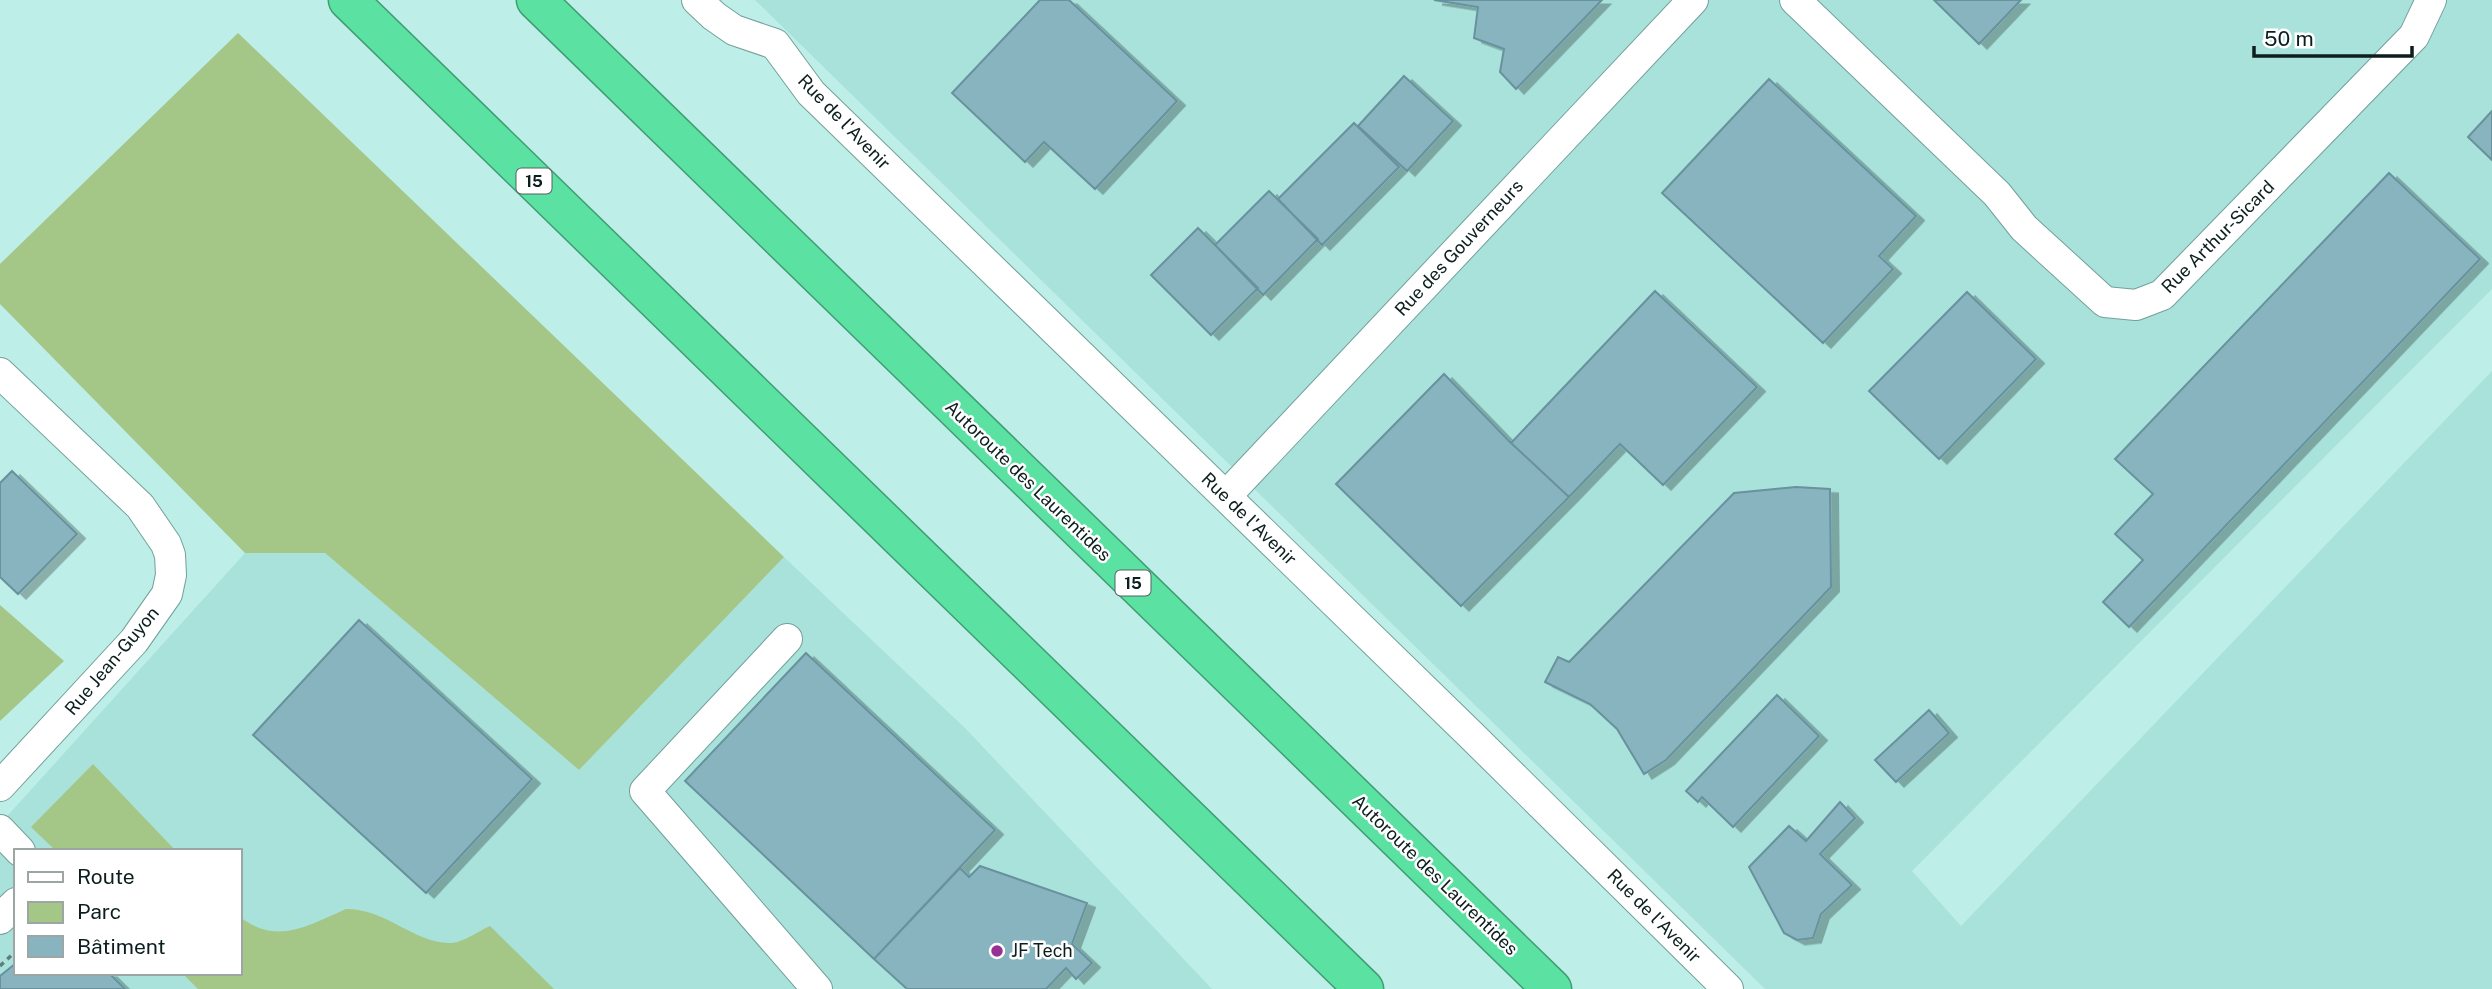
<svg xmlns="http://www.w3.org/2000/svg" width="2492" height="989" font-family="'Public Sans',sans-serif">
<defs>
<filter id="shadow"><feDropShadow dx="8" dy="4.5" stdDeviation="0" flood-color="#0004"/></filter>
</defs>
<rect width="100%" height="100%" fill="#beeee8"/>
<path fill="#a9e2db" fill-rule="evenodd" d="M755,0H2492V289L1912,871L1961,926L2492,371V989H1765Z
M245,553H325L579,770L784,557L966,729L1212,989H0V824ZM16,851H240V973H16Z"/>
<path fill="#a4c687" d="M238,33L784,557L579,770L325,553H245L0,304V264Z
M0,605L64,661L0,721Z
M93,764L176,851H56L31,827Z
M346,909C387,909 412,942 449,943C461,944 479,931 490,926L554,989H198L182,973H240V917C278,946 309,925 346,909Z"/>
<path fill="#88b4bf" stroke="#67929d" stroke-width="2" filter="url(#shadow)" d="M1040,0H1069L1177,101L1095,189L1044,142L1025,162L952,93Z
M1434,0H1602L1516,89L1500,72L1504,49L1474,38L1478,7Z
M1934,0H2021L1979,44Z
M1404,76L1453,121L1407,171L1358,126Z
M1769,79L1916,216L1879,256L1893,269L1823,343L1662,193Z
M2492,111V160L2468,137Z
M1354,123L1399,167L1322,245L1278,199Z
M2389,173L2480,259L2129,627L2103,602L2143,560L2115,534L2153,494L2115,459Z
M1269,191L1318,239L1263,295L1215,245Z
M1198,228L1258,288L1211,335L1151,275Z
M1655,291L1757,387L1663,485L1620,444L1569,497L1511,443Z
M1967,292L2036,359L1939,459L1869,391Z
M1444,374L1511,443L1569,497L1461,606L1336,484Z
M12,471L77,534L18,594L0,577V483Z
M1796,487L1830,489L1831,587L1666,760L1644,774L1617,729L1590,704L1545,682L1558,657L1569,662L1734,493Z
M359,620L532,779L426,893L253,735Z
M806,653L995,830L874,959L685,781Z
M1777,695L1819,736L1733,827L1702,797L1698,802L1686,791Z
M1929,710L1949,733L1896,782L1875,760Z
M1840,802L1855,818L1820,854L1852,885L1821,914L1813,938L1797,940L1784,933L1749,867L1789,826L1806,841Z
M980,866L1087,903L1072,944L1092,963L1076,979L1066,968L1046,989H907L874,959L960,868L969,877Z
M16,963V973H109L125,989H0V976Z"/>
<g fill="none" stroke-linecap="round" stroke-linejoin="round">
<g stroke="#72a09b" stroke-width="32">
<path id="minor" d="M697,0L714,16L734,30L775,44L811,93L1472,736L1728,989
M1795,0L1997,194L2024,228L2105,302L2136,305L2162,295L2414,36L2431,0
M0,373L140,506L166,544L170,555L171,575L167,594L134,641L0,786
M1226,496L1693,0
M787,639L645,791L817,989
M0,830L20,851
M0,919L16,903"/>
</g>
<g stroke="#3f9d73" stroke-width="41">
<path id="highway" d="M348,0L1364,989
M536,0L1552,989"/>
</g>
<path stroke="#5f7f7c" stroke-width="3.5" stroke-dasharray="5 5" stroke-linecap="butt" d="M0,966L16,951"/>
<use href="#minor" stroke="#fff" stroke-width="30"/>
<use href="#highway" stroke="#5be1a2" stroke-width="38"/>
</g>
<circle fill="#983196" stroke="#fff" stroke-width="2.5" cx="997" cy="951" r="7"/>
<g text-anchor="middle" stroke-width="5" stroke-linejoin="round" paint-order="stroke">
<g fill="#fff" stroke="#556261" stroke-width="2">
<rect x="516.5" y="168.5" width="35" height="25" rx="5"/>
<rect x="1115.5" y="570.5" width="35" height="25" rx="5"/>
</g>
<g font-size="16" font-weight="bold" fill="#0c1e1d">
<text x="534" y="187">15</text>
<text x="1133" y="589">15</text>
</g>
<g font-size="18" fill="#0c1e1d" stroke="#fff">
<text transform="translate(844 122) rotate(46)" y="6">Rue de l'Avenir</text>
<text transform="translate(2218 237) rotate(-45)" y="6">Rue Arthur-Sicard</text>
<text transform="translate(1459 248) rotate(-47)" y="6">Rue des Gouverneurs</text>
<text transform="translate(1028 481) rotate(44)" y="6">Autoroute des Laurentides</text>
<text transform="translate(1249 519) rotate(44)" y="6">Rue de l'Avenir</text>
<text transform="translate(112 661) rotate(-50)" y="6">Rue Jean-Guyon</text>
<text transform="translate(1435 875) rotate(44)" y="6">Autoroute des Laurentides</text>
<text transform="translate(1654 916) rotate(45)" y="6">Rue de l'Avenir</text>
</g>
<g font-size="18" fill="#0c1e1d" stroke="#fff" text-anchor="start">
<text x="1011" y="957">JF Tech</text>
</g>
</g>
<rect x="14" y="849" width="228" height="126" fill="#ffffff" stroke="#9ea5a5" stroke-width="2"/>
<rect x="28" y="872" width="35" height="10" fill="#ffffff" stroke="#9ea5a5" stroke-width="2"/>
<text x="77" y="884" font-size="21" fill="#0c1e1d">Route</text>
<rect x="28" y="902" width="35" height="21" fill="#a4c687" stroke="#9ea5a5" stroke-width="2"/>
<text x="77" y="919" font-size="21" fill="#0c1e1d">Parc</text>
<rect x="28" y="936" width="35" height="21" fill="#88b4bf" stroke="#9ea5a5" stroke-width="2"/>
<text x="77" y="954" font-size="21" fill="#0c1e1d">Bâtiment</text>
<path d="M2254 46v10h158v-10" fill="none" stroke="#0c1e1d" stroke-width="3.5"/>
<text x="2264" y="46" font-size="21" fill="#0c1e1d" stroke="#ffffff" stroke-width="5" paint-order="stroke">50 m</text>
</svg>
